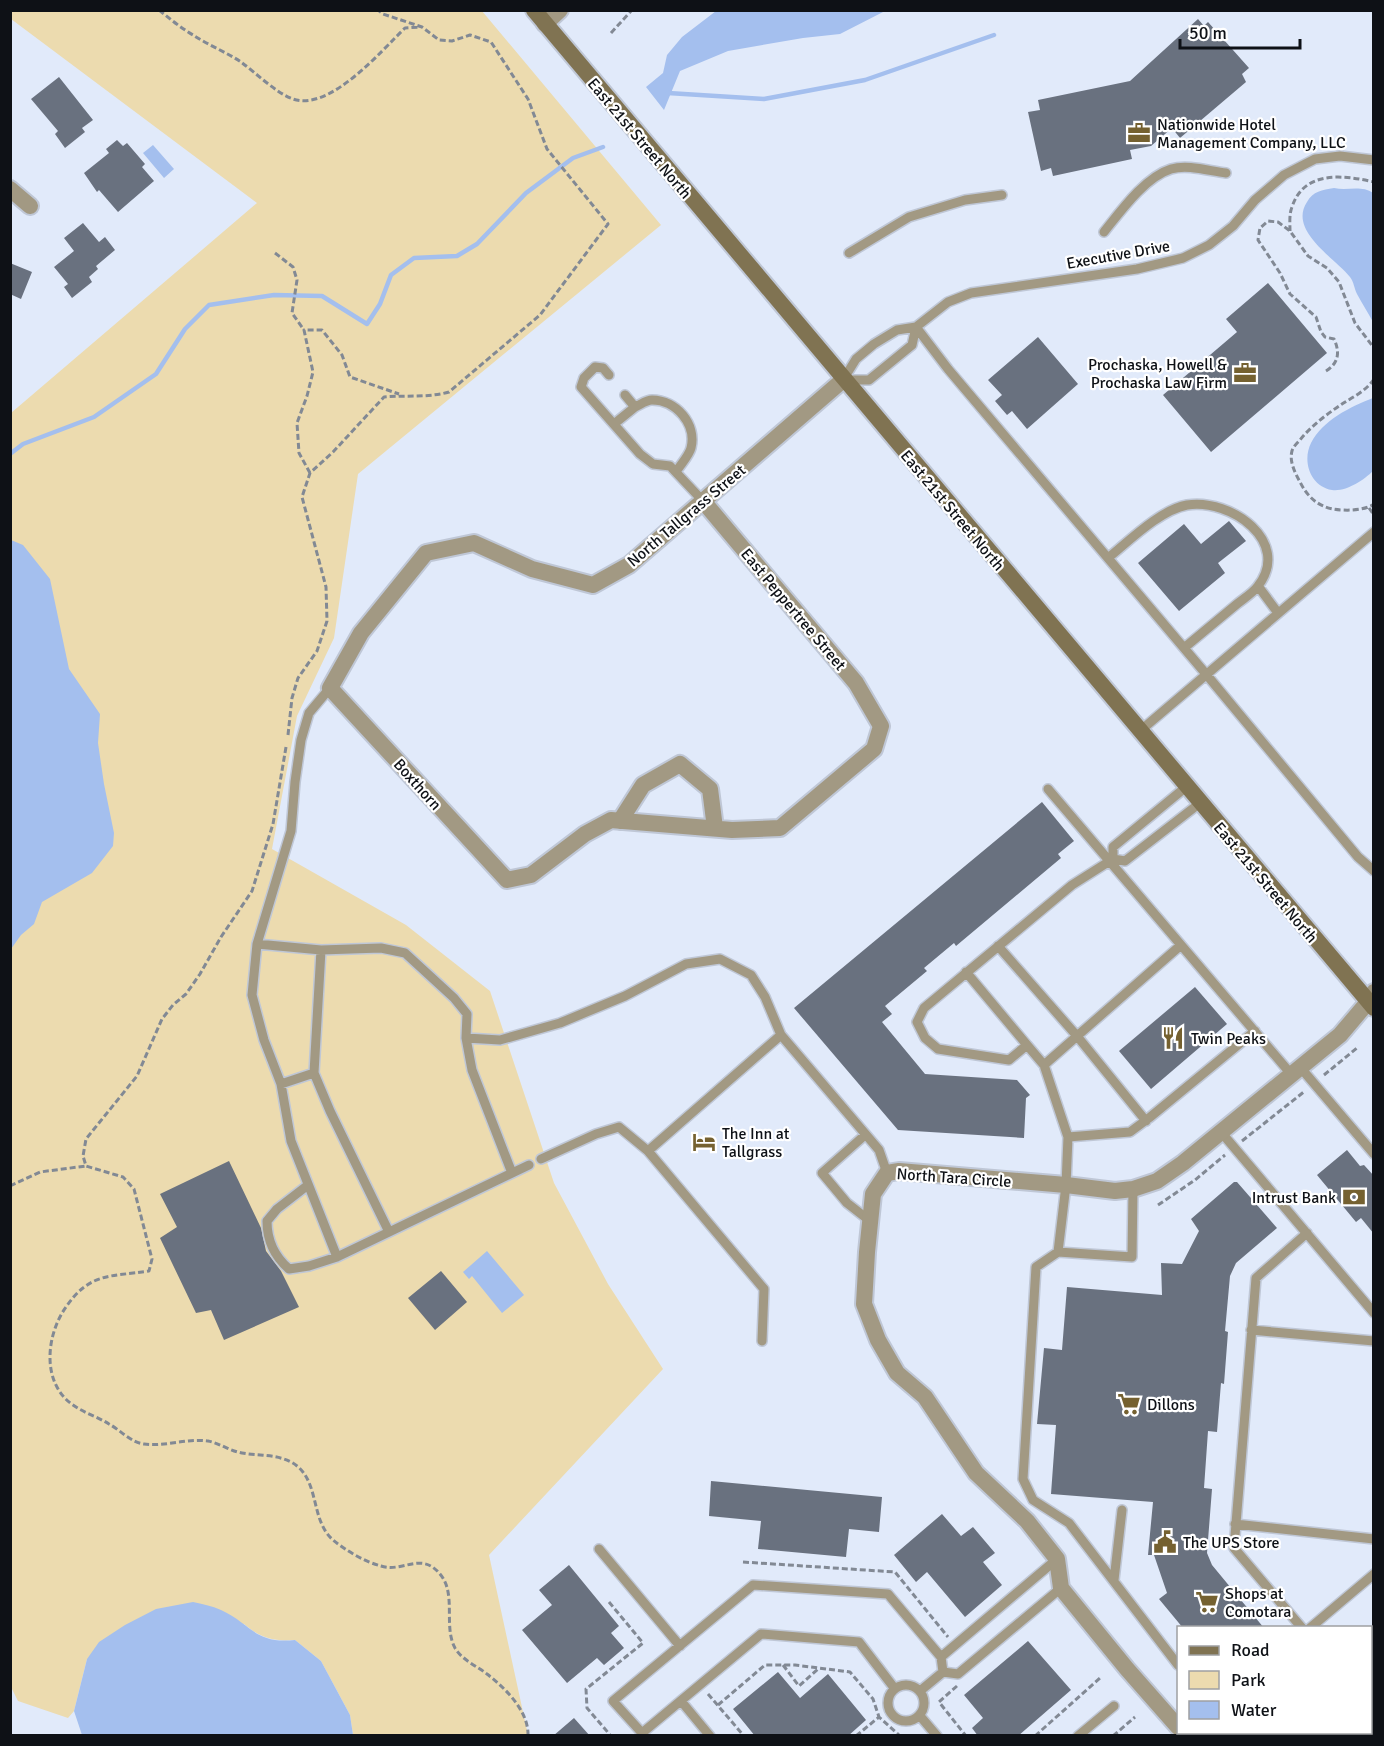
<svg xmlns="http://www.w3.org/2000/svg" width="1384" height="1746" font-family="Signika,sans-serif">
<rect width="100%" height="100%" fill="#e1eafa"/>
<path fill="#ecdbaf" d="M11,11H482L661,225L358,474L334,638L297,716L272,849L406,925L490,991L554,1183L608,1284L663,1369L489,1555L528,1735H353L350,1715L321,1661L295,1640C274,1642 260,1638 244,1624L87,1659L74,1711L68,1718L18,1701L11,1687V413L257,203L11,19Z"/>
<path fill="#a4bfee" d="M716,11V10L885,11L840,34L803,38L728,51L680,71L664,110L646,87L663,73L667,55L682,37Z
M153,145L174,169L164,178L143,153Z
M1334,188C1347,191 1362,185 1373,193V322C1368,313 1362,303 1357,294C1354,288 1354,282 1350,277C1335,258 1288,231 1307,202C1313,191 1322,190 1334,188Z
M1373,398V471C1364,480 1346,492 1332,490C1310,486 1302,461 1311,443C1323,420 1350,407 1373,398Z
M11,540L23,545L50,579L69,669L100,714L98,743L104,784L114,833L113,846L92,873L42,902L34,924L21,935L11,949Z
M487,1251L524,1295L502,1313L472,1276L469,1279L463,1272Z
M193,1602C202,1604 212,1606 221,1610C253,1625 254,1644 295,1640L321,1661L350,1715L353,1735H82L74,1711L87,1659L99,1642L125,1625L156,1609Z"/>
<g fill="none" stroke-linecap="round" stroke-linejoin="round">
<path stroke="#a4bfee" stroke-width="4.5" d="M668,93L764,99L865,80L994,35
M10,454L23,444L94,417L156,374L185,329L209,305L274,295L322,296L367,324L380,304L391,275L414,258L457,256L477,244L526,193L573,158L603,147"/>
</g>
<path fill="#69717f" d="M1198,19L1204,26L1208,22L1249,68L1242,74L1246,82L1180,138L1172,128L1151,146L1130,150L1132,159L1053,176L1051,168L1041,171L1028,112L1040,110L1038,100L1130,81Z
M59,77L93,120L82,128L85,132L65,148L55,134L58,131L31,99Z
M117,140L123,146L127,143L145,164L142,167L154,181L118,212L99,190L97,192L84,173L109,153L106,149Z
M83,223L99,242L105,237L115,250L96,266L98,269L89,277L92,282L72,298L64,287L68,284L54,267L74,251L64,238Z
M10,263L32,272L21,299L10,294Z
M1268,283L1327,353L1211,452L1163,395L1237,332L1226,319Z
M1038,337L1078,384L1027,429L1012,411L1007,415L995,401L1002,395L988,380Z
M1229,521L1246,541L1218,563L1225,573L1179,611L1138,563L1184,524L1201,544Z
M1042,802L1074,841L1058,854L1061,858L956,946L954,943L924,968L927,971L885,1006L892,1014L882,1022L925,1074L1017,1080L1030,1095L1026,1098L1024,1138L898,1130L794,1008Z
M1195,987L1227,1024L1151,1089L1119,1051Z
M1347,1150L1360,1166L1364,1165L1374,1176V1234L1361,1218L1356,1222L1317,1175Z
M229,1161L261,1228L266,1251L281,1271L299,1307L224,1340L211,1310L196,1313L160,1238L177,1227L160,1194Z
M1234,1182H1237L1277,1228L1236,1263L1230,1276L1225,1331L1228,1332L1224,1384L1221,1383L1217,1432L1208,1431L1204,1488L1212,1489L1207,1553L1212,1565L1264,1628H1183L1159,1599L1167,1593L1154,1555H1148L1153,1502L1051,1494L1056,1425L1037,1424L1044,1348L1062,1350L1067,1287L1162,1295L1161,1263L1182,1264L1199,1231L1191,1219Z
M441,1271L467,1302L435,1330L408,1298Z
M711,1481L882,1497L879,1532L849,1529L846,1557L758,1549L761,1521L709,1516Z
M942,1514L961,1536L973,1527L995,1553L983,1562L1002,1585L965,1617L927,1572L916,1582L894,1555Z
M569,1565L619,1626L611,1633L624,1648L604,1665L597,1658L567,1683L522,1630L552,1605L539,1590Z
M1028,1641L1071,1690L1018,1736H978L972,1728L983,1718L964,1695Z
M778,1672L800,1698L828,1674L866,1720L848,1736H755L733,1709Z
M574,1718L590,1736H553Z"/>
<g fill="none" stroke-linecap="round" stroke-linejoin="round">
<g stroke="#bfc7d6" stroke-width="12">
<path id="service" d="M1104,232C1120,212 1145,177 1171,169C1188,164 1209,171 1226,173
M849,253L909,217L965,200L1002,195
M916,327L948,369L1206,674L1358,857L1374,871
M916,327L912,345L869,380H843L856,359L874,344L897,330L916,327L948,302L971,293L1137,269L1183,258L1209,245L1233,226L1255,200L1284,175L1315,159L1340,156L1374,160
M609,375L603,368L595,367L584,378L581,387L640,454L653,464L670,466L703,501
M635,407C640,405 646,400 652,400C676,400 697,424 691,448C689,456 680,465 676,472
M614,424L635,407L625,395
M1108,558C1129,541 1160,510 1187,505C1231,498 1292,542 1258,586C1253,593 1243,599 1237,604C1219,619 1202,633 1184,648
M1258,586L1278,613
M330,688L309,713L301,740L295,782L291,831L257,944L252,995L264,1040L281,1084L291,1141L337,1257L529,1165
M1140,731L1374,532
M1048,789L1291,1074
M1113,859V847L1186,787
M257,944L321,950L381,948L405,953L454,998L467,1014L466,1038L472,1070L512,1173
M998,946L1077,1036L1146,1121
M966,972L1027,1045
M466,1038L500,1040L560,1023L625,996L686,964L720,959L751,975L765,997L781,1035L879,1150L887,1173
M1044,1065L1181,945
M1300,1067L1374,1154
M314,1073L321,950
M281,1084L314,1073L330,1111L389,1232
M1221,1132L1374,1313
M865,1135L822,1173L847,1203L870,1221
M1068,1137L1130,1132L1149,1118L1255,1031
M648,1151L781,1035
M541,1159L596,1134L619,1127L648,1151L764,1289L762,1341
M308,1185L277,1209L267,1221C267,1241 274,1256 289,1269L309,1266L337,1257
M1133,1189L1132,1257L1058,1252L1036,1267L1023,1479L1033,1500L1069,1523L1178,1665
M1058,1252L1066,1185L1068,1137L1044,1065L1027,1045L1009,1060L938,1049L925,1038L917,1022L924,1008L1072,885L1113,859L1125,861L1200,803
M1251,1330L1374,1341
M1235,1524L1374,1539
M599,1549L680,1646
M1114,1580L1122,1510
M1302,1628L1234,1548L1256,1278L1307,1233
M1310,1628L1374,1574
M941,1657L1057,1559
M943,1672L958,1674L1061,1588
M888 1703a18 18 0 1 1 36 0a18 18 0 1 1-36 0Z
M920,1691L943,1672
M681,1701L710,1736
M920,1716L937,1736
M642,1733L613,1701L753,1585L888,1594L941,1657L943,1672
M1184,1734L1186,1732
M644,1736L642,1733L761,1634L859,1642L895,1689
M1078,1736L1114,1706"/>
</g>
<g stroke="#bfc7d6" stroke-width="20">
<path id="minor" d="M545,24L560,10
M10,189L30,206
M703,501L856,683L881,726L874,749L780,828L732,830L611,820L585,834L531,875L507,880L330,688L361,633L426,553L474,543L532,569L593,585L629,565L843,380
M620,821L643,785L680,764L710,789L715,828
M1178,1727L1127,1669L1061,1588L1057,1559L1027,1521L976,1473L925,1397L897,1373L878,1340L864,1304L867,1252L873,1194L887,1173L899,1171L1066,1185L1115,1191L1133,1189L1157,1181L1183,1163L1340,1035L1368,1002L1374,992"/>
</g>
<g stroke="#bfc7d6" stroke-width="20">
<path id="secondary" d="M534,10L1374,1008"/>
</g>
<path stroke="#828994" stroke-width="3" stroke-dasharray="6 3" stroke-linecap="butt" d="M159,10C170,19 181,28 193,35C208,45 226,52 241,62C256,73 276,93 293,99C330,112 382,50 405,28L420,27
M611,33L632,10
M1290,231C1290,224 1289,214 1292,207C1304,170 1343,175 1374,182
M275,253L293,267L297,280L292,313L304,330
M1326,371C1339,363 1340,352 1334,339L1325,337L1321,332L1316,317L1290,294L1280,273L1258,240L1260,228L1268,221L1278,222L1290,231L1308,256L1327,268L1339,282L1355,323L1374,348
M1374,379C1366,391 1353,397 1342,404C1327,414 1311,426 1300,440C1297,443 1293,447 1292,451C1289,461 1295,473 1300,482C1307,496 1317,506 1333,509C1345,511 1364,511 1374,504
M310,473L299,453L297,423L307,396L313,372L304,330H322L342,355L350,377L399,394
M1369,508L1374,515
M288,735L292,698L298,678L317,651L327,621L326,587L302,497L310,473L333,452L384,397C406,395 427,398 449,392L540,315L608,224L547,149L528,99L491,42L470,35L452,41L439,40L422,27L383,14L378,10
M286,747L273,824L252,891L221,937L200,974L186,994L173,1005L162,1019L137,1076L86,1139L83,1156L86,1166L123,1177L134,1189L152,1259L149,1271C110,1277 90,1272 66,1307C46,1335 41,1383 73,1405C84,1413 98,1417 109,1424C120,1430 132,1443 144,1444C165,1447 187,1438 208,1441C219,1443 230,1451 242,1453C258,1456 276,1454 291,1462C321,1478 309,1519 333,1540C345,1550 365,1562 381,1566C403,1573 421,1551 440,1574C457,1594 443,1626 455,1648C462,1660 477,1666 487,1674C505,1688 529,1711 528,1736
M1324,1075L1357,1048
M1242,1141L1305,1091
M10,1186L40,1172L86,1166
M1158,1205L1195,1180L1225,1155
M743,1562L895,1572L948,1637
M609,1602L643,1643L586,1689L587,1708L611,1736
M783,1665L799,1686L819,1668
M957,1686L939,1702L966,1736
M708,1694L744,1736
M718,1705L765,1665H795L850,1672L873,1699L879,1717
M856,1736L879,1717L900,1736
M1035,1736L1101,1677
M1113,1736L1135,1717"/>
<use href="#service" stroke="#a29983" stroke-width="9"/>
<use href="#minor" stroke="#a29983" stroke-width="16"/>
<use href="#secondary" stroke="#807352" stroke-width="16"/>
</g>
<defs>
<g id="office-bare" transform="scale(1.8)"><path d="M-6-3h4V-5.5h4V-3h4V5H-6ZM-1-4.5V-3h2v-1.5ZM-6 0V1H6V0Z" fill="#756130" stroke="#fff" stroke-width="2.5" paint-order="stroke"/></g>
<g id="restaurant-bare" transform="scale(1.8)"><path d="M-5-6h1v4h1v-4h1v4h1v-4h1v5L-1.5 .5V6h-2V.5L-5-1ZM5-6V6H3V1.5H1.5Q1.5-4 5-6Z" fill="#756130" stroke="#fff" stroke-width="2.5" paint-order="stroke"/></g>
<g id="hotel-bare" transform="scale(1.8)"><path d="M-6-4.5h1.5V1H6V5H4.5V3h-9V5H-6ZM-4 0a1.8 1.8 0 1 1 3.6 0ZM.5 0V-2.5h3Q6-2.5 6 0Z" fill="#756130" stroke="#fff" stroke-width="2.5" paint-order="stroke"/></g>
<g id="bank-bare" transform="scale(1.8)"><path d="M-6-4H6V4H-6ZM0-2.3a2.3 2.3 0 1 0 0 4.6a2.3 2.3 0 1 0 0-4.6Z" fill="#756130" stroke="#fff" stroke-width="2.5" paint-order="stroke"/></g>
<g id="supermarket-bare" transform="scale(1.8)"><path d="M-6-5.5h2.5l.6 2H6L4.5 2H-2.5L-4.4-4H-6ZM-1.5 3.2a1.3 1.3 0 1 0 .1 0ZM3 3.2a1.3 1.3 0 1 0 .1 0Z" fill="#756130" stroke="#fff" stroke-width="2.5" paint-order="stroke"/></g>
<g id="civic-bare" transform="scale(1.8)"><path d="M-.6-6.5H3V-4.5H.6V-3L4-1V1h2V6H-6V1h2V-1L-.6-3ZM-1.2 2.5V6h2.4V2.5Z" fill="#756130" stroke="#fff" stroke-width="2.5" paint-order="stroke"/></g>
</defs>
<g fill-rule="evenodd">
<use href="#office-bare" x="1139" y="133"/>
<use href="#office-bare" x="1245" y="373"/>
<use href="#restaurant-bare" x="1173" y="1038"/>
<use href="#hotel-bare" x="704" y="1142"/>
<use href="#bank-bare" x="1354" y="1197"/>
<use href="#supermarket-bare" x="1129" y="1404"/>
<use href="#civic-bare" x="1165" y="1542"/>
<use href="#supermarket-bare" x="1207" y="1602"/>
</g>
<g text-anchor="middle" stroke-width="4.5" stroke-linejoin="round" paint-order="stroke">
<g font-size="16" fill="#0e1116" stroke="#fff" text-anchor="start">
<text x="1157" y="130">Nationwide Hotel<tspan x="1157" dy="18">Management Company, LLC</tspan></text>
<text x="1227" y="370" text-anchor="end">Prochaska, Howell &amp;<tspan x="1227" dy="18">Prochaska Law Firm</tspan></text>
<text x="1191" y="1044">Twin Peaks</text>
<text x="722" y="1139">The Inn at<tspan x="722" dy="18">Tallgrass</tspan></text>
<text x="1336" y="1203" text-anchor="end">Intrust Bank</text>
<text x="1147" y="1410">Dillons</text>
<text x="1183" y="1548">The UPS Store</text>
<text x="1225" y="1599">Shops at<tspan x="1225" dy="18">Comotara</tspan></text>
</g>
<g font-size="16" fill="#0e1116" stroke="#fff">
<text transform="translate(640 138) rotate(50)" y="6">East 21st Street North</text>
<text transform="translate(1118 254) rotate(-10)" y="6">Executive Drive</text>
<text transform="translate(953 510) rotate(50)" y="6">East 21st Street North</text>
<text transform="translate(686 515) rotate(-40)" y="6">North Tallgrass Street</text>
<text transform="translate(794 609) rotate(50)" y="6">East Peppertree Street</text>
<text transform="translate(418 784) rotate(48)" y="6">Boxthorn</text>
<text transform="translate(1266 882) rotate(50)" y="6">East 21st Street North</text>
<text transform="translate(954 1177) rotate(4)" y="6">North Tara Circle</text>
</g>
</g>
<rect width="1384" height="1746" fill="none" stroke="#0e1116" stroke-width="24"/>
<rect x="1177" y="1626" width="195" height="108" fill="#ffffff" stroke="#9fa0a2" stroke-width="1.5"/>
<rect x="1189" y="1646" width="30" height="9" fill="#807352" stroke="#9fa0a2" stroke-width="1.5"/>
<text x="1231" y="1656" font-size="18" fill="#0e1116">Road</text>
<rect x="1189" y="1671" width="30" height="18" fill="#ecdbaf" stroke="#9fa0a2" stroke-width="1.5"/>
<text x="1231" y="1686" font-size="18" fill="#0e1116">Park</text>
<rect x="1189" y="1701" width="30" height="18" fill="#a4bfee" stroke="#9fa0a2" stroke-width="1.5"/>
<text x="1231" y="1716" font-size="18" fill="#0e1116">Water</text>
<path d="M1180 39v9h120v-9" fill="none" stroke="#0e1116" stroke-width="3"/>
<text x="1189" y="39" font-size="18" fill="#0e1116" stroke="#ffffff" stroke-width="4.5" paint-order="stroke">50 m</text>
</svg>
